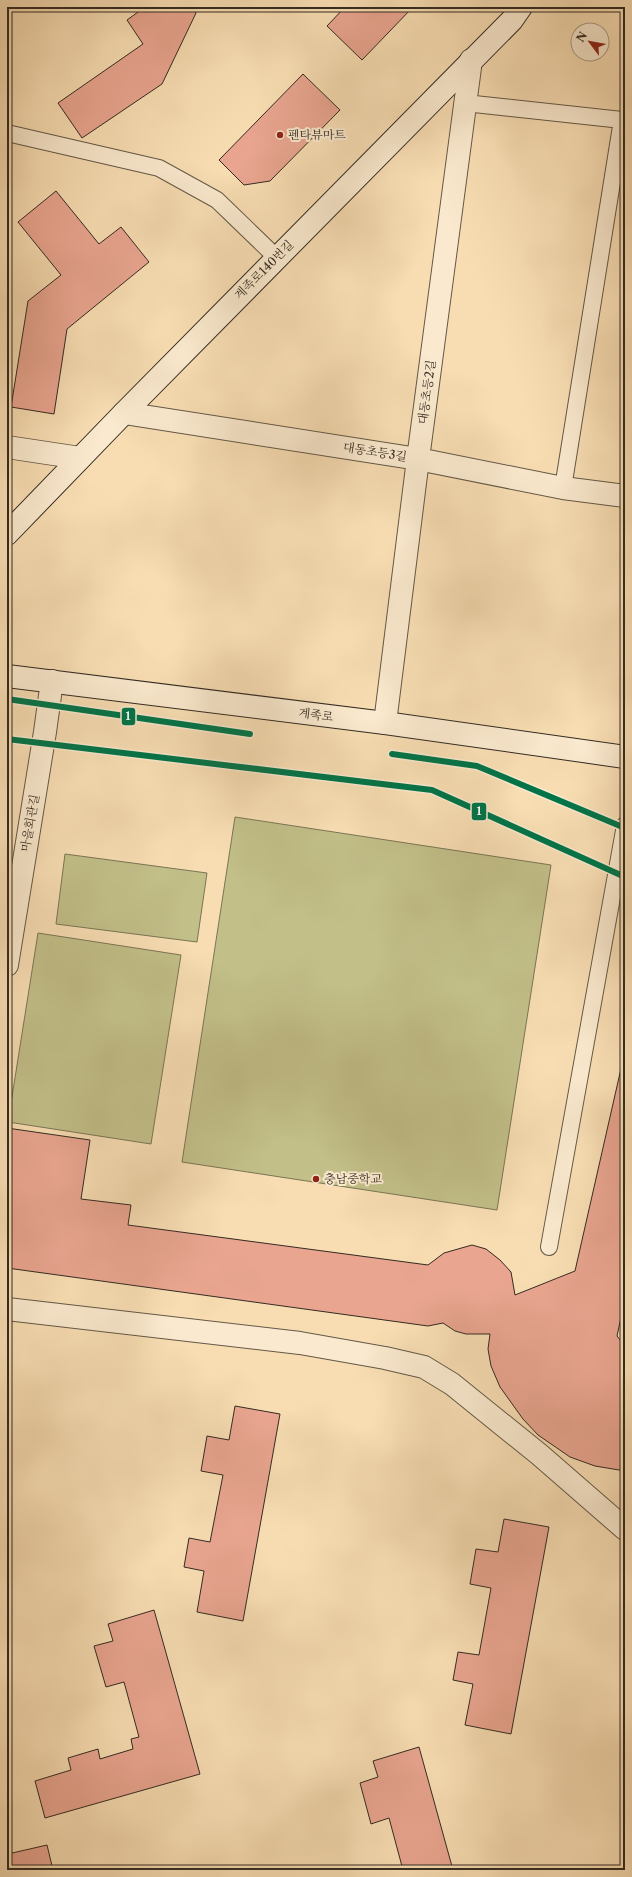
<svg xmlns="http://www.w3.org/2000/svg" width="632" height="1877" font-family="'Libre Caslon Text','Noto Serif KR',serif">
<rect width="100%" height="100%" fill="#f8ddb3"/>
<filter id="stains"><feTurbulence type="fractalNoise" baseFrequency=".005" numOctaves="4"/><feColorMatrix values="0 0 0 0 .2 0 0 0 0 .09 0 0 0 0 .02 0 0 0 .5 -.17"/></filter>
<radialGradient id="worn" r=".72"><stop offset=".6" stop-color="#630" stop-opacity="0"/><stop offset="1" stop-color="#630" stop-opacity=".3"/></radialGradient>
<path fill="#c2bf89" stroke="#7a7555" d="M235,817L551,865L497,1210L182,1162Z
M65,854L207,873L197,942L56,924Z
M38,933L181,955L151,1144L8,1122Z"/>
<path fill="#e9a590" stroke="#332b21" d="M145,7H191L196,13L162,84L82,138L58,103L143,44L127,20Z
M345,7H413L362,60L327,26Z
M303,74L340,110L270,181L244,185L219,160Z
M56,191L99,244L121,227L149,262L67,329L54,414L11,407L28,301L61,275L18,222Z
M625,1051V1299L617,1336L625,1346V1468L619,1470L595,1466L570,1457L538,1435L523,1419L500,1387L491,1366L488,1349L490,1334H466L455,1331L443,1323L428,1326L7,1268V1128L90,1140L81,1199L131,1205L128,1225L428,1265L444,1253L472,1245L486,1249L500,1260L511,1272L515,1295L575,1271Z
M235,1406L280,1414L243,1621L197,1612L204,1571L184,1567L189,1538L210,1542L223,1475L201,1471L207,1436L229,1440Z
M504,1519L549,1527L511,1734L465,1725L473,1684L453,1680L458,1652L479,1655L491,1588L470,1584L476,1549L498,1552Z
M154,1610L200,1774L45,1818L35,1781L71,1770L68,1758L98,1749L100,1759L133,1749L131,1739L139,1737L124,1682L106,1687L94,1646L113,1641L108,1624Z
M419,1747L453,1870H403L389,1818L371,1824L360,1783L378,1777L373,1761Z
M47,1845L53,1870H12L8,1854Z"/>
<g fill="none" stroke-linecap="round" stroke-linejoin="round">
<g stroke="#645846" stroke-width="18">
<path id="service" d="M465,103L622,120L563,488
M7,133L159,168L217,200L277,258
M549,1247L625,825"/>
</g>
<g stroke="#645846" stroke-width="24">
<path id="minor" d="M124,413L418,459L563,488L625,496
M7,447L80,458
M385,723L418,459L471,60
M7,965L45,732L52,681
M7,1309L300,1343L385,1358L424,1367L452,1384L540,1455L625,1529"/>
</g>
<g stroke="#332b21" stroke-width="24">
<path id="secondary" d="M7,534L124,413L512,20L521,7
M7,676L385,723L625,757"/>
</g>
<use href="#service" stroke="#fae9ce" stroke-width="16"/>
<use href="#minor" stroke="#fae9ce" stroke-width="22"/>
<use href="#secondary" stroke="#fae9ce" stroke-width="22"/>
<g stroke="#fae9ce" stroke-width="9">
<path id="metro-1" d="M7,699L250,734
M7,739L432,790L625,877
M392,754L477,766L625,828"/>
</g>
<use href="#metro-1" stroke="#007448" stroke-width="6"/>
</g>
<g fill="#8f2418" stroke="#fae9ce" stroke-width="1.5">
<circle cx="280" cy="135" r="4"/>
<circle cx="316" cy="1179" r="4"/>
</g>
<g text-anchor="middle" stroke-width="4" stroke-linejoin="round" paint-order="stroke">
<g font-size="12" fill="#332b21" stroke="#fae9ce" text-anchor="start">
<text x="288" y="139">펜타뷰마트</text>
<text x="324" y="1183">충남중학교</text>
</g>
<g font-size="12" fill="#332b21" stroke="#fae9ce">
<text transform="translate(264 270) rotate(-45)" y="4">계족로140번길</text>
<text transform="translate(427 392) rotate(-82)" y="4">대동초등2길</text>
<text transform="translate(375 452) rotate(9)" y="4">대동초등3길</text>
<text transform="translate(316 715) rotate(7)" y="4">계족로</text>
<text transform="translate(30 823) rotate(-80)" y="4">마을회관길</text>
</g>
</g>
<g stroke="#fae9ce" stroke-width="1.5">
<rect x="121" y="707" width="15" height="19" rx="4" fill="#007448"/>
<rect x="471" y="802" width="16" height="19" rx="4" fill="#007448"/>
</g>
<g font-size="11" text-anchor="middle" font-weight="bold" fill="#fff">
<text x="128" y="720">1</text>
<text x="479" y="815">1</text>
</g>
<rect width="632" height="1877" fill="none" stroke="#f8ddb3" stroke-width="24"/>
<rect x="8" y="8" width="616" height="1861" fill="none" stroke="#332b21" stroke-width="2"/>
<rect x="12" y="12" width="608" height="1853" fill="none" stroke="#332b21"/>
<g transform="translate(590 42) rotate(302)"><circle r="19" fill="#fae9ce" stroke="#aa9d89"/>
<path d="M0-3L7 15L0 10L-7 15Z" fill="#8f2418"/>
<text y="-6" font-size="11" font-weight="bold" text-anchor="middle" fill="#332b21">N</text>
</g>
<rect width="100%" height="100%" filter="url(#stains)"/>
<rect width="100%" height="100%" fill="url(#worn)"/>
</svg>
